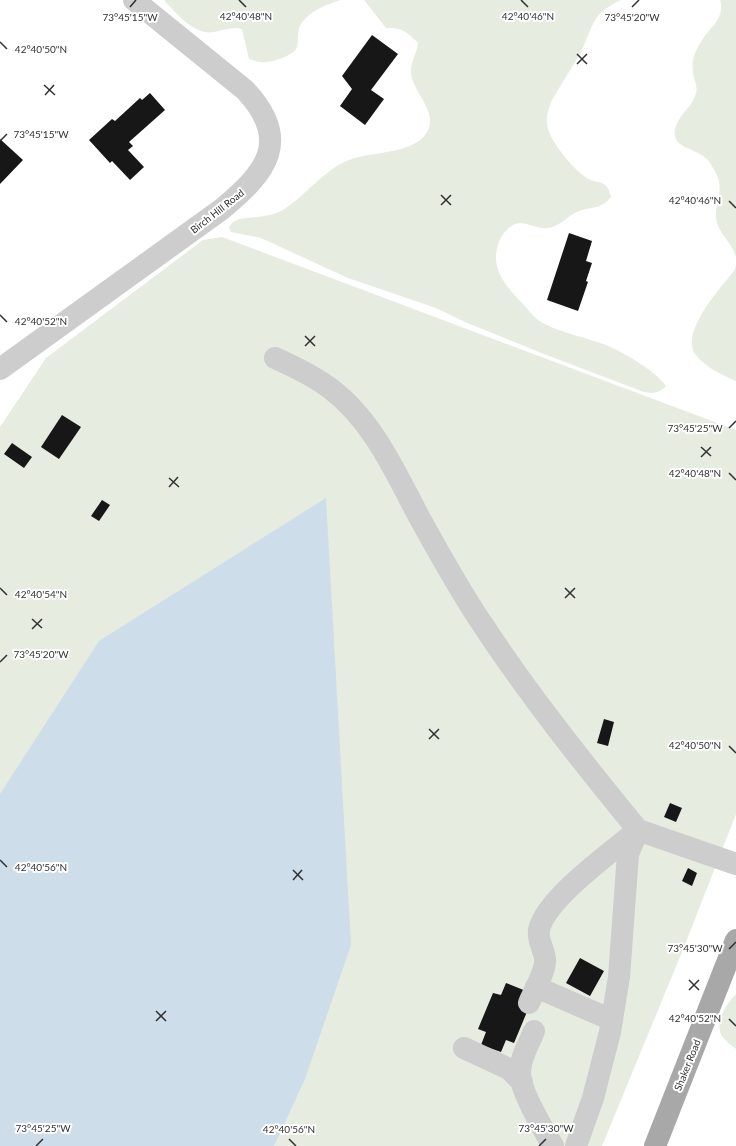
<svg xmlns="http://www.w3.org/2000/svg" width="736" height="1146" font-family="Lato,sans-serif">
<rect width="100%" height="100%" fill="#fff"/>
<path fill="#e6ecdf" d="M164,0H340C326,5 309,11 301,24C296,32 300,42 296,49C292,56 272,62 265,62C259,63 254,60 249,59L242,29C230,25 217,34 205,32C189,29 174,11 164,0Z
M364,0H621C591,14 594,25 581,52C572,68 561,84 552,100C549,107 546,116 547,124C548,139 572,167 584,176C597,186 607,177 611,197C600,210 593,206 579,211C568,215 560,227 547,228C537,230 525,220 515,224C508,227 501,236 499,242C489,267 505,285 521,302C527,308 532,315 538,320C554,331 584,337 603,344C620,350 656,371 666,386C659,393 654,394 644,392L544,354L465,322L436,308L348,278L261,238L231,232L229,227L233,222L239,219C252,217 270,217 281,211C304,198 323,170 349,160C371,151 414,155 427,132C439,112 413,93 411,73C410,63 417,53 418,43C406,31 403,28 386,28Z
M720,0H736V258C734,245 721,236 717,223C712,204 728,190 713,168C711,164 707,158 703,156C693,148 672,147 675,130C677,116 693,107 696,93C698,86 694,80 693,73C691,61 695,51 701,42C709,28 726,18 720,0Z
M222,237L736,430V814L684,947L602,1146H0V427L46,358L203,240Z
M736,266V381C722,375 705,367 695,354C680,332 721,287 734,271Z
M736,994V1049C731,1045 725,1041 722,1036C714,1022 727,1003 736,994Z"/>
<path fill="#cddeea" d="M326,498L351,945L305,1079L274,1146H0V794L99,641Z"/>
<path fill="#171717" d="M372,35L398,54L371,90L384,99L365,125L340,106L352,89L342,76Z
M150,93L165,110L129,142L133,146L128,150L144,167L130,180L112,161L110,163L89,140L112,119L115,121L140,98L142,100Z
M0,139L23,160L0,184Z
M569,233L592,241L586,261L592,263L586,281L588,282L578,311L547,300Z
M62,415L81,427L59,459L41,447Z
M12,443L32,457L24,468L4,454Z
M102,500L110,505L99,521L91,516Z
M604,719L614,722L608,746L597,743Z
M670,803L682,808L676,822L664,817Z
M688,868L697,873L692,886L682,881Z
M580,958L604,971L590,996L566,983Z
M506,983L526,991L529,1007L514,1043L506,1040L501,1052L481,1045L486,1032L478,1029L493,993L501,995Z"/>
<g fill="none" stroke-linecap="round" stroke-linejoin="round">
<path stroke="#cdcdcd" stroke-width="22" d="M275,358C295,367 314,376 331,389C372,420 395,471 418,515C438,551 458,588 481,622C529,695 583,763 638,830C613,851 545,899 539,930C537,941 545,950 545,960C546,970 533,993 529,1003
M0,369L222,209C267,172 292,140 245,90L134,0
M536,987L612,1020
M534,1031C529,1044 520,1058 520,1072C519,1089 544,1131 553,1146
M464,1048L509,1069L522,1082
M576,1146L593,1098L610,1032L619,977L628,854L638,830L736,864"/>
<path stroke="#a8a8a8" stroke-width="22" d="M655,1146L736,940"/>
</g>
<path fill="none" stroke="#303030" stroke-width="1.5" d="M239,0L246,7M521,0L528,7M130,7L136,0M632,7L639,0M0,42L7,49M577,54L587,64M577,64L587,54M44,85L55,95M45,95L54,85M0,141L7,134M441,195L451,205M729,201L736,208M441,205L451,195M0,315L7,322M305,336L315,346M305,346L315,336M729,428L736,421M701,447L711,456M701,457L711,447M729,473L736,480M169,478L179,487M169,487L178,477M0,588L7,595M565,588L575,598M565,598L575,588M32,619L42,628M32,629L42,619M0,662L7,655M429,729L439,739M429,739L439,729M729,746L736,753M0,860L7,867M293,870L303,880M293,880L302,870M729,949L736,942M689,980L699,990M689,990L699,980M156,1011L166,1021M729,1019L736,1026M156,1021L166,1011M289,1139L296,1146M36,1146L43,1139M539,1146L546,1139"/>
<g text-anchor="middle" stroke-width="4" stroke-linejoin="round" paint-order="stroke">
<g font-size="10" fill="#303030" stroke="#fff">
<text transform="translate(217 211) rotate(-38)" y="4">Birch Hill Road</text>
<text transform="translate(687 1065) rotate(-68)" y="4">Shaker Road</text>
</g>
</g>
<g font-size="10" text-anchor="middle" fill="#303030" stroke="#fff" stroke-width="4" stroke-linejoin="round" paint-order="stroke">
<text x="246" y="20">42°40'48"N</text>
<text x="528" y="20">42°40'46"N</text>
<text x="130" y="21">73°45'15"W</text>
<text x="632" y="21">73°45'20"W</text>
<text x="41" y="53">42°40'50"N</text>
<text x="41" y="138">73°45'15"W</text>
<text x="695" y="204">42°40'46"N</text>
<text x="41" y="325">42°40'52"N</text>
<text x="695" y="432">73°45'25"W</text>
<text x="695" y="477">42°40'48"N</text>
<text x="41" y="598">42°40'54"N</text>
<text x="41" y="658">73°45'20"W</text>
<text x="695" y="749">42°40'50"N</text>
<text x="41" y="871">42°40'56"N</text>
<text x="695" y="952">73°45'30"W</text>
<text x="695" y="1022">42°40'52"N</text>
<text x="43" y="1132">73°45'25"W</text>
<text x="546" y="1132">73°45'30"W</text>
<text x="289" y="1133">42°40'56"N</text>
</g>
</svg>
